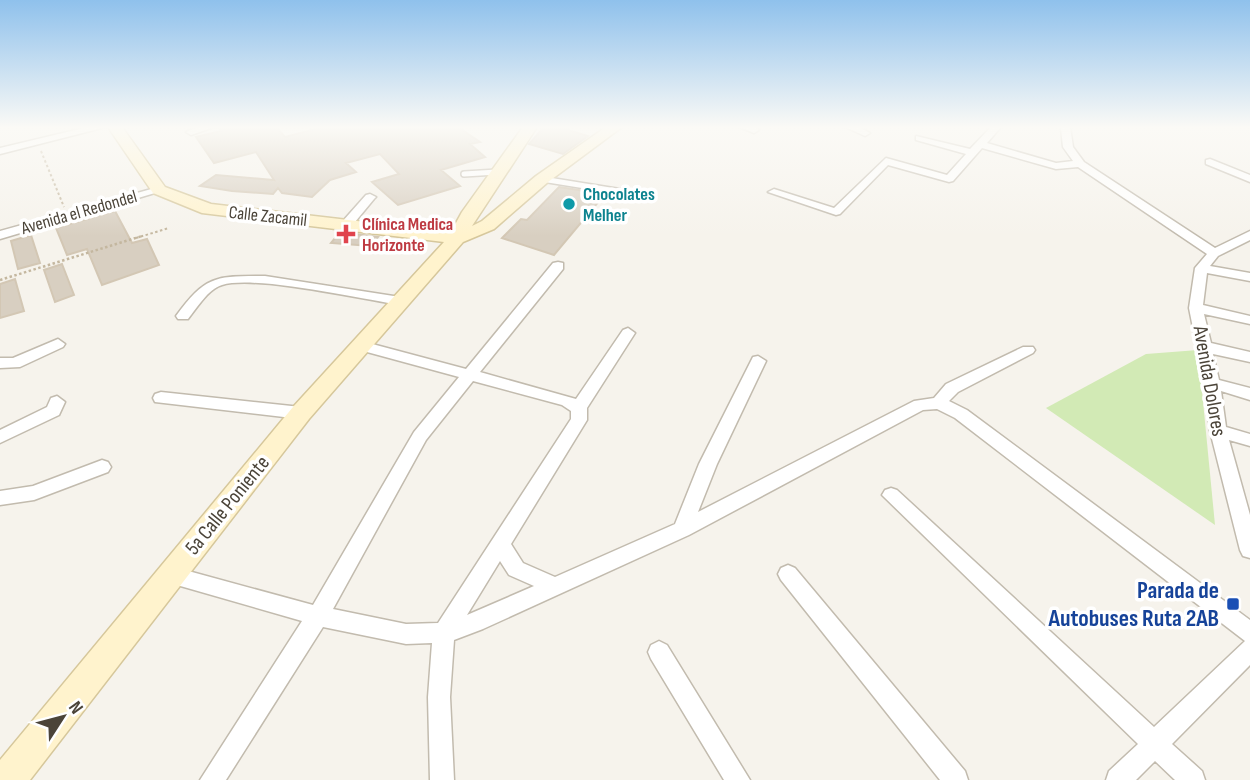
<svg xmlns="http://www.w3.org/2000/svg" width="1250" height="780" font-family="'Sofia Sans Condensed',sans-serif">
<rect width="100%" height="100%" fill="#f6f3ec"/>
<path fill="#d2eab5" d="M1198,350L1215,525L1046,408L1146,354Z"/>
<path fill="#d8cfc1" stroke="#d3c7b4" stroke-width="2" d="M218,127H276L285,137L323,127H458L480,142L470,144L485,157L441,170L460,186L398,205L372,182L399,174L380,154L346,163L356,172L330,180L312,197L282,193L278,188L273,194L232,191L200,186L216,175L274,180L256,152L214,163L196,137L221,131Z
M544,127H559L588,136L563,154L529,144Z
M559,187L605,194L554,255L502,238L521,219L527,220Z
M115,211L132,243L147,239L159,265L102,285L87,249L67,255L56,228Z
M340,232L378,237L370,246L331,243Z
M31,235L40,263L18,269L11,241Z
M62,264L74,295L55,302L44,270Z
M15,279L24,311L0,318V284Z"/>
<g fill="none" stroke-linecap="round" stroke-linejoin="round">
<g stroke="#c2bbae" stroke-width="8">
<path id="lane" d="M464,174L497,172
M542,179L635,194"/>
</g>
<g stroke="#c2bbae" stroke-width="3">
<path id="street" d="M88,127H106L0,154V148Z
M198,127H214L191,135L186,132Z
M739,127H755L759,130L754,133Z
M845,127H859L870,133L865,136Z
M991,127H1001L987,143L1056,163L1073,161L1063,147L1061,128L1070,127L1073,147L1084,162L1215,248L1250,231V240L1218,256L1210,266L1250,273V281L1207,273L1203,305L1250,316V324L1204,314L1211,343L1250,352V362L1213,354L1219,380L1250,388V400L1221,391L1226,427L1250,434V446L1229,440L1250,515V558L1243,556L1240,550L1210,431L1204,383L1189,308L1195,268L1207,254L1078,167L1056,169L982,148L953,181L949,182L888,165L840,214L836,215L768,192L774,189L834,208L886,158L947,175L966,154L916,140V136L970,149Z
M1210,159L1250,175V182L1206,164V160Z
M155,188L165,190L0,239V231Z
M370,194L376,197L374,199L350,228H342V222L366,195Z
M558,262L563,263V269L480,372L576,399L623,330L628,328L635,333L587,408V420L511,544L523,563L555,577L675,524L699,464L753,357L758,356L766,361L717,464L698,512L914,401L934,398L946,384L1023,347H1033L1035,350L1033,353L958,392L949,401L967,410L1250,620V665L1172,744L1202,771L1205,780H1175L1155,761L1136,780H1106L1109,771L1138,744L882,495L885,490L891,488L897,490L1154,727L1245,641L955,418L937,409L923,410L689,535L483,629L454,640L450,697L454,780H430L428,697L432,643L406,644L323,627L226,780H200L302,621L163,581L160,575L163,569L170,566L313,605L414,432L459,377L356,349L354,346L356,343L361,341L466,369L553,263ZM473,381L562,405L571,411V419L438,623L406,624L333,609L426,440ZM500,561L509,575L534,586L467,615Z
M265,276L400,297L407,301L400,305C362,299 255,275 222,285C208,289 197,308 188,319H178L176,316C206,275 216,276 265,276Z
M58,339L65,344L63,347L20,367L0,368V358H13Z
M161,392L301,407L309,413L301,419L155,402L153,398L155,394Z
M57,396L65,402L59,415L0,443V430L47,407L51,398Z
M102,460L108,462L111,467L108,472L34,500L0,505V491L33,486Z
M788,565L795,568L965,771L968,780H940L781,580L778,574L781,568Z
M659,641L667,645L750,780H724L651,659L648,652L651,645Z"/>
</g>
<g stroke="#d6c79b" stroke-width="3">
<path id="secondary" d="M108,127H122L165,187L211,204L451,232L462,212L523,127H537L472,226L482,221L536,176L606,127H622L548,182L494,229L463,242L309,419L30,780H0V760L293,407L444,242L202,213L153,193Z"/>
</g>
<path stroke="#c4b79f" stroke-width="2" stroke-dasharray="2.5 2.5" stroke-linecap="butt" d="M41,151L64,207
M136,238L169,228"/>
<path stroke="#c4b79f" stroke-width="2.5" stroke-dasharray="2.5 2.5" stroke-linecap="butt" d="M0,280L142,236"/>
<use href="#lane" stroke="#fff" stroke-width="5"/>
<use href="#street" fill="#fff" fill-rule="evenodd"/>
<use href="#secondary" fill="#fff3cd" fill-rule="evenodd"/>
</g>
<linearGradient id="sky" x2="0" y2="1"><stop stop-color="#8fc1ec"/><stop offset="0.54" stop-color="#fbfaf6"/><stop offset="1" stop-color="#fbfaf6" stop-opacity="0"/></linearGradient>
<rect width="1250" height="236" fill="url(#sky)"/>
<circle fill="#0f9aa8" stroke="#fff" stroke-width="2.5" cx="569" cy="204" r="7"/>
<path fill="#e0444e" stroke="#fff" stroke-width="2.5" d="M342.5 223.5h7v7h7v7h-7v7h-7v-7h-7v-7h7z"/>
<rect fill="#1a4fb4" stroke="#fff" stroke-width="2.5" x="1226" y="597" width="14" height="14" rx="3.5"/>
<g text-anchor="middle" stroke-width="7" stroke-linejoin="round" paint-order="stroke">
<g font-size="18" font-weight="bold" fill="#0d838f" stroke="#fff" text-anchor="start">
<text x="583" y="200">Chocolates<tspan x="583" dy="21">Melher</tspan></text>
</g>
<g font-size="18" fill="#4b4439" stroke="#fff">
<text transform="translate(79 212) rotate(-16)" y="6">Avenida el Redondel</text>
<text transform="translate(268 216) rotate(6)" y="6">Calle Zacamil</text>
</g>
<g font-size="18" font-weight="bold" fill="#be3a42" stroke="#fff" text-anchor="start">
<text x="362" y="230">Clínica Medica<tspan x="362" dy="21">Horizonte</tspan></text>
</g>
<g font-size="21" fill="#4b4439" stroke="#fff">
<text transform="translate(1210 381) rotate(80)" y="7">Avenida Dolores</text>
<text transform="translate(227 505) rotate(-51)" y="7">5a Calle Poniente</text>
</g>
<g font-size="24" font-weight="bold" fill="#164399" stroke="#fff" text-anchor="end">
<text x="1219" y="598">Parada de<tspan x="1219" dy="28">Autobuses Ruta 2AB</tspan></text>
</g>
</g>
<g transform="translate(63 717) rotate(54)" stroke="#ffffff" stroke-width="5" paint-order="stroke">
<path d="M0-5L12 26L0 18L-12 26Z" fill="#4b4439"/>
<text y="-10" font-size="19" font-weight="bold" text-anchor="middle" fill="#4b4439">N</text>
</g>
</svg>
